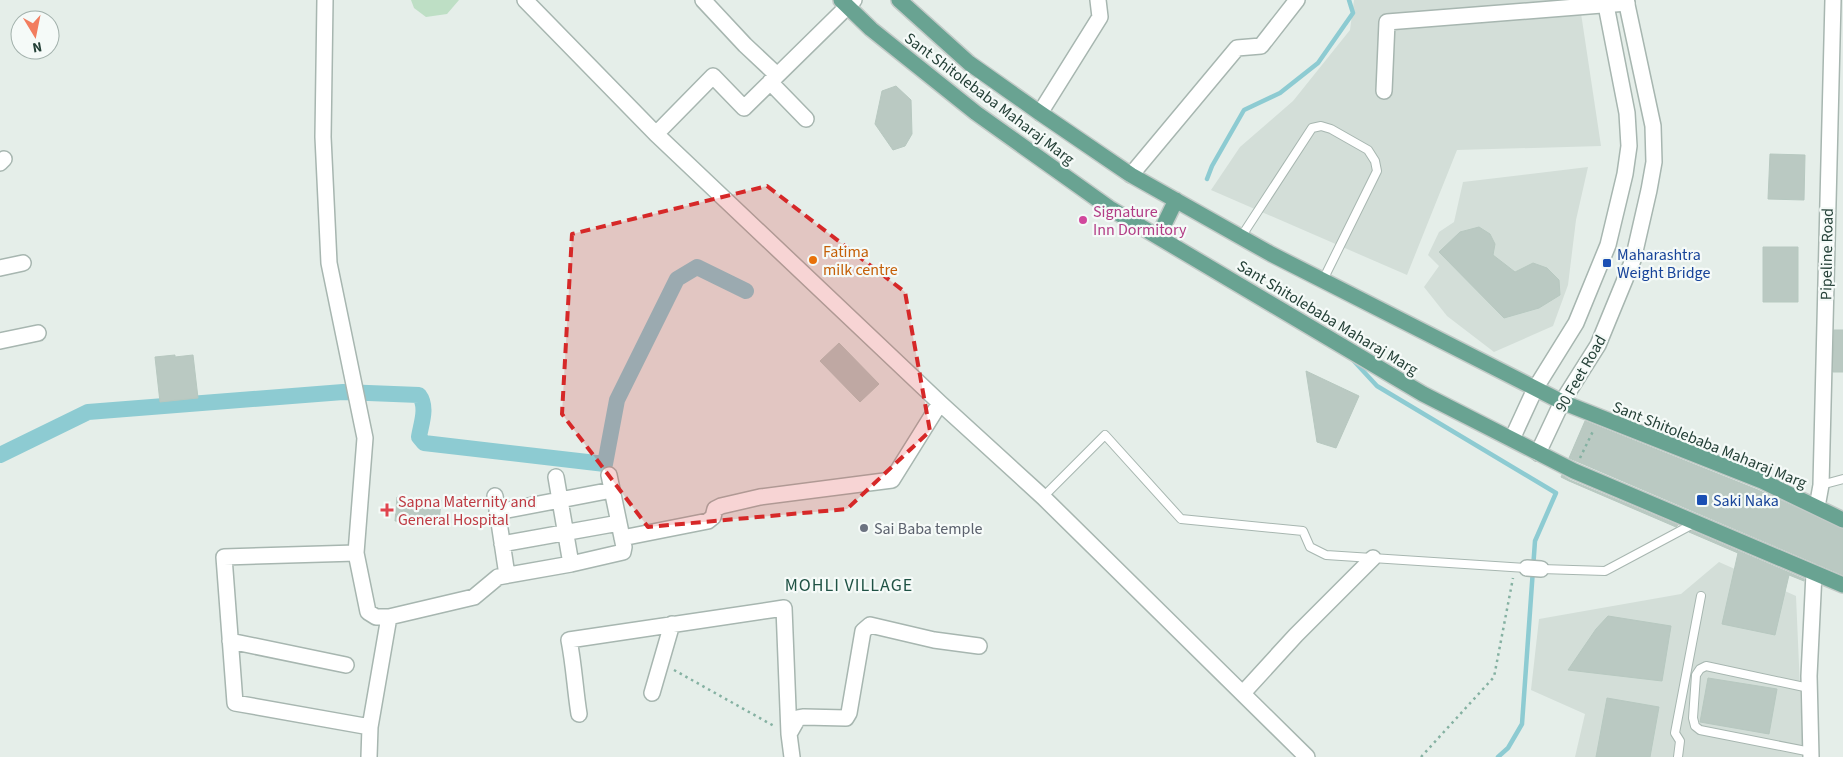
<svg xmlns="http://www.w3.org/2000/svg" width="1843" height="757" font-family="'Source Sans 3',sans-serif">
<rect width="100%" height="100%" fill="#e5eee9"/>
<path fill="#d3ded8" d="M1354,0H1579L1601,146L1457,150L1407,275L1211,190L1240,147L1293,101L1350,30Z
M1588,167L1576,220L1568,285L1553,326L1494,352L1447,316L1424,287L1439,266L1428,255L1439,232L1454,222L1463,182Z
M1719,562L1796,596L1803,757H1575L1585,714L1531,690L1539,619L1681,594Z"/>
<path fill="#bedfc5" d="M411,0H459L447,14L426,17L414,8Z"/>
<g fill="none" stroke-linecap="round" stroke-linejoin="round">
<path stroke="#8dcbd2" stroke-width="4.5" d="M1207,179L1212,166L1244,110L1280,93L1318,63L1353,13L1349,0
M1353,360L1377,386L1556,493L1535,541L1522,724L1508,748L1498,757"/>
<path stroke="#8dcbd2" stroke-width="16" d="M0,455L88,412L343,392L419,395C428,407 421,424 419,437L424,443L605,464L617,400L677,279L697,267L746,291"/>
</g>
<path fill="#bac9c2" stroke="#b7c8c0" d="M896,86L911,100L912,134L905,146L893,150L875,124L882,91Z
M1770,154L1805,155L1804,200L1768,199Z
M1479,227L1490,234L1495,244L1493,255L1515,272L1533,263L1547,268L1559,280L1560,295L1539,308L1504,318L1439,252L1460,232Z
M1763,247H1798V302H1763Z
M1834,330H1843V372H1833Z
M839,343L879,384L860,402L820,361Z
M175,355V357L193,355L198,398L160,402L155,357Z
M1306,371L1359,396L1336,448L1317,442Z
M1585,421L1758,490L1843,529V575L1569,458Z
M1562,475L1570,480L1678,525L1676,527L1569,481L1561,477Z
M397,497L441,500L439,524L395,521Z
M1692,531L1804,579V581L1789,575L1775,635L1722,624L1738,553L1689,532Z
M1608,616L1671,626L1662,681L1568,670L1596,629Z
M1708,678L1777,689L1769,734L1700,722Z
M1607,698L1659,707L1650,757H1596Z"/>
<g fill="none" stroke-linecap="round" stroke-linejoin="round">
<g stroke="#a7b6b0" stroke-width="10">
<path id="service" d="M1241,237L1312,128L1321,126L1331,129L1368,150L1375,161L1377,171L1323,280
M1821,485L1843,479
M1043,497L1105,435L1181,519L1303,531L1310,547L1326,555L1527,568
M1541,569L1605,571L1695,523
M1809,688L1706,666L1700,669L1696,675L1693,718L1695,726L1700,730L1811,752
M1678,757L1680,741L1675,733L1701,596"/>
</g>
<g stroke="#a7b6b0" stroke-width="18">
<path id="minor" d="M325,0L323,137L329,263L365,438L356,553L368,612L376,617H389L370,727L369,757
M525,0L656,134L940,403L1043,497L1307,757
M703,0L745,45L777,75
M770,82L806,119
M1384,91L1387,22L1627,3
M1040,113L1100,17L1098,0
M656,134L713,76L744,108L854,0
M0,163L4,159
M1131,175L1237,48L1261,46L1297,0
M0,268L23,263
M0,341L38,333
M556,477L571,564
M495,496L507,575
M1817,507L1821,485L1833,0
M497,512L612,490
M622,538L708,521L713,517L715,509L721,506L760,497L892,480L940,403
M502,544L619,523
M356,553L224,557L235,703L370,727
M1527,568L1541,569
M389,617L474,597L498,577L571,564L623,552L624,547L609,475
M230,641L346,665
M652,693L672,624
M1243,693L1296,635L1373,558
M579,714C575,689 574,665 569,640L784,608L789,734L792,757
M789,734L798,718L804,717L846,718L849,713L863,631L870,625L934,640L979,646
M1811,757L1809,676L1814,573"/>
</g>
<g stroke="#a7b6b0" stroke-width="18">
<path id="tertiary" d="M1512,439L1535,389L1576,323L1608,245L1625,174L1629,146L1627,113L1605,0
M1538,453L1562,402L1598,345L1633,260L1649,190L1654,162L1653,126L1626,0"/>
</g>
<g stroke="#c2cac7" stroke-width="18">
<path id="primary" d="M841,0L871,29L976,113L1111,209L1423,394L1574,471L1843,585
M899,0L969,63L1040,113L1131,175L1271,254L1562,402L1762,481L1843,520
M1158,237L1176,200"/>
</g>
<path stroke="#85b1a2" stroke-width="2.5" stroke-dasharray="2.5 4" stroke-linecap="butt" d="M1580,458L1594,429
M674,670L774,726
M1421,757L1494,677L1513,578"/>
<use href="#service" stroke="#fff" stroke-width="8"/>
<use href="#minor" stroke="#fff" stroke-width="15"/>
<use href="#tertiary" stroke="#fff" stroke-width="15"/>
<use href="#primary" stroke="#69a392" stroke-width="15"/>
</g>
<path fill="#d62828" fill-opacity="0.2" stroke="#d62828" stroke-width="4" stroke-dasharray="10 6" stroke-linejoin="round" d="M767,186L905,292L930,431L847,509L648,527L562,414L572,234Z"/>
<circle fill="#d1479c" stroke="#f5faf8" stroke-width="2" cx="1083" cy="220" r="5"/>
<circle fill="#e8710a" stroke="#f5faf8" stroke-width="2" cx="813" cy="260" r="5"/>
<g fill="#1a4fb4" stroke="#f5faf8" stroke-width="2">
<rect x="1602" y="258" width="10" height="10" rx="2.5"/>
<rect x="1696" y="494" width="12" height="12" rx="2.5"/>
</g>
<path fill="#e0444e" stroke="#f5faf8" stroke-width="2" d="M384.5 502.5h5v5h5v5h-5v5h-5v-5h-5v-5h5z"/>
<circle fill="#6b7280" stroke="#f5faf8" stroke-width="2" cx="864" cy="528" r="5"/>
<g text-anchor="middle" stroke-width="4.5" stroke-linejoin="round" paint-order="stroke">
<g font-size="16" fill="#244037" stroke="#f5faf8">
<text transform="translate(990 98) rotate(37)" y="6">Sant Shitolebaba Maharaj Marg</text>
<text transform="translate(1826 254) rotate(-89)" y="6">Pipeline Road</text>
<text transform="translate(1328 317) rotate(31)" y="6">Sant Shitolebaba Maharaj Marg</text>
<text transform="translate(1580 373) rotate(-60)" y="6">90 Feet Road</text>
<text transform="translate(1710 444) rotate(22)" y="6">Sant Shitolebaba Maharaj Marg</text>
</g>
<g font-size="16" fill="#b23c85" stroke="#f5faf8" text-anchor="start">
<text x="1093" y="217">Signature<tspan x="1093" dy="18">Inn Dormitory</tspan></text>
</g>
<g font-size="16" fill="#c56008" stroke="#f5faf8" text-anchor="start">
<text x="823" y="257">Fatima<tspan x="823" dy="18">milk centre</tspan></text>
</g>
<g font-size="16" fill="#164399" stroke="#f5faf8" text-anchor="start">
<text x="1617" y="260">Maharashtra<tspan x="1617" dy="18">Weight Bridge</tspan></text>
<text x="1713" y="506">Saki Naka</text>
</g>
<g font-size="16" fill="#be3a42" stroke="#f5faf8" text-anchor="start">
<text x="398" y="507">Sapna Maternity and<tspan x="398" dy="18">General Hospital</tspan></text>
</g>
<g font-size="16" fill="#5b616d" stroke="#f5faf8" text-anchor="start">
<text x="874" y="534">Sai Baba temple</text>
</g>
<g font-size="18" letter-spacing="1" fill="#1f5244" stroke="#f5faf8">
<text x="849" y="591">MOHLI VILLAGE</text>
</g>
</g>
<g transform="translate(35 35) rotate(170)"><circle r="24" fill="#f5faf8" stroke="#a1b0ab"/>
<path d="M0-4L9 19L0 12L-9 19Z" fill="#f27d5f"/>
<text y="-8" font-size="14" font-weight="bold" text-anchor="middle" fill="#244037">N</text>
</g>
</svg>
